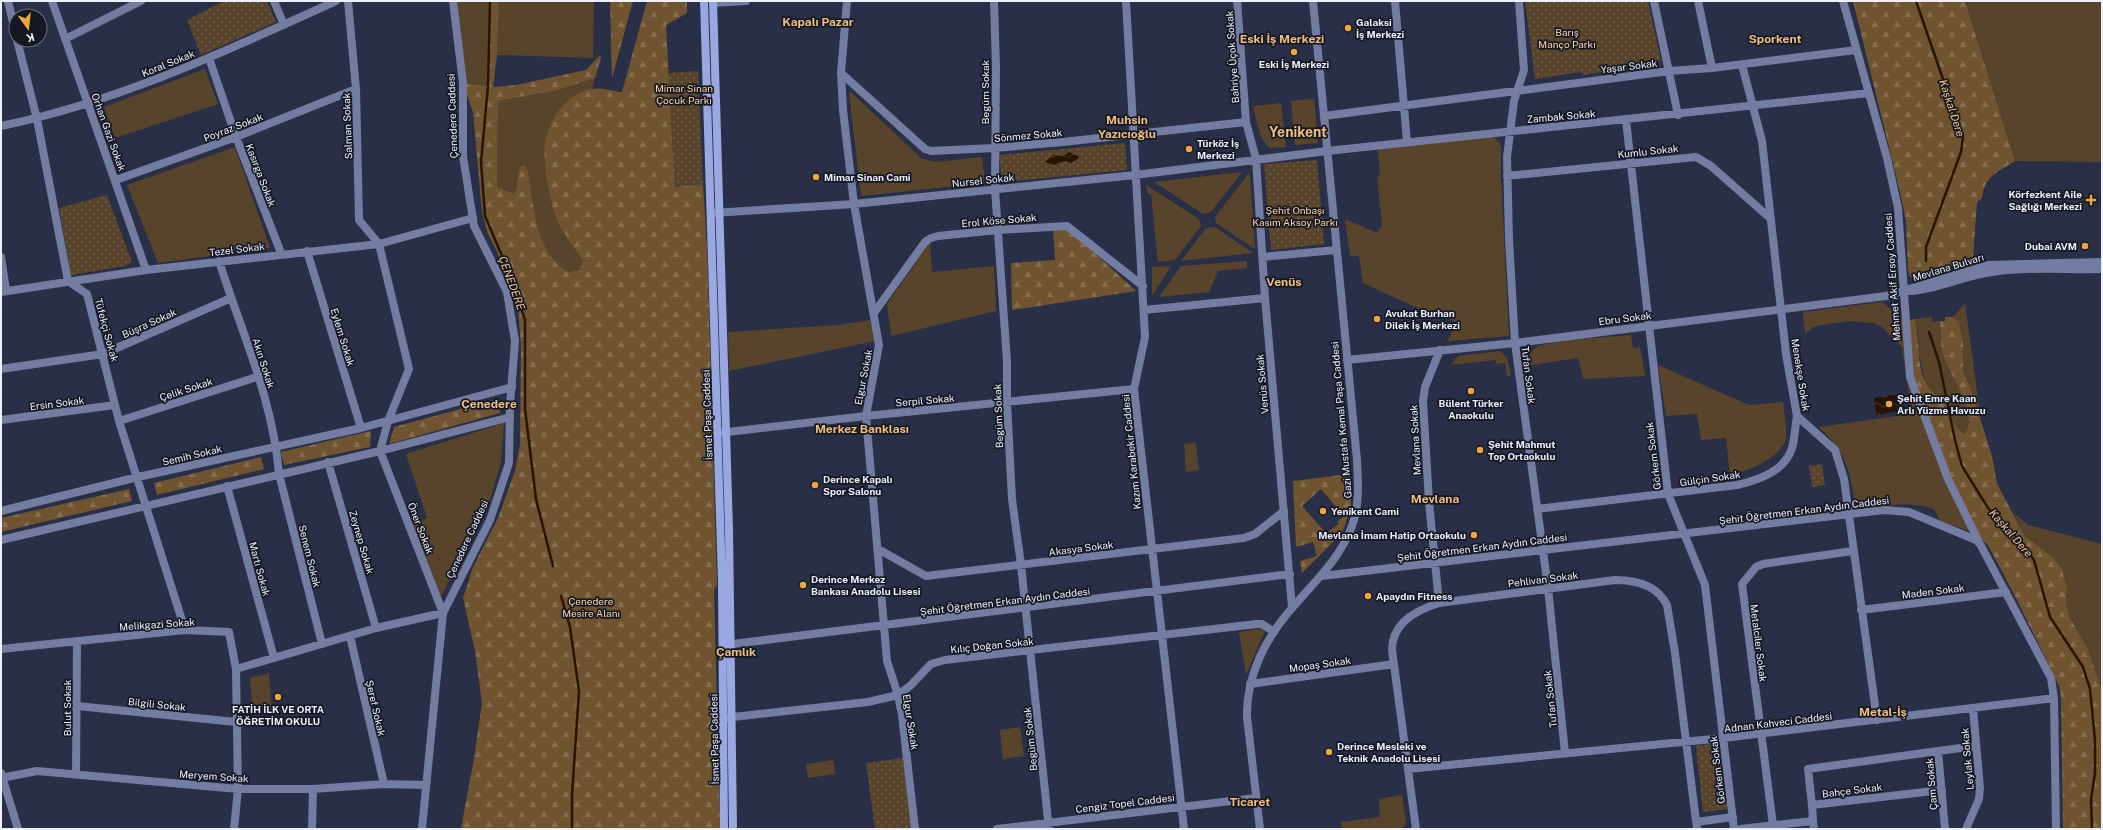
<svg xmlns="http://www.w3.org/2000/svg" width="2103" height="830" font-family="'Public Sans',sans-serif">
<defs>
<pattern id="forest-firs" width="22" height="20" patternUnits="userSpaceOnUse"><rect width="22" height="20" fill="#705430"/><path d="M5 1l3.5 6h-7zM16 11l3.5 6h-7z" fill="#856d4f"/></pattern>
<pattern id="park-dots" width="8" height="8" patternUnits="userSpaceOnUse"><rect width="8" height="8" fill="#58442b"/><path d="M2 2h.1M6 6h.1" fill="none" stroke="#705f4b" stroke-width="1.8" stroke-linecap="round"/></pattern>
<pattern id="water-waves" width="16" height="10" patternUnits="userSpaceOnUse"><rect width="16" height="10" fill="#281500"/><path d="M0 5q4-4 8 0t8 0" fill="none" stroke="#483826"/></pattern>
</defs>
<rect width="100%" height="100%" fill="#292f46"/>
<path fill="#58442b" d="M453,1H490L488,86L463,83Z
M499,1H594L593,58L497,55Z
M1965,1H2102V162L2015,161Z
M205,69L218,104L115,138L104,107Z
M595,78L592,89L576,95L575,248L583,261L579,270L569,272C535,254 534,205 528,172L516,186V194L497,187L498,101L555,91Z
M849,93H852L921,158L936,162L982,157L985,183L861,196Z
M1314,99L1318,143L1295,145L1294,139L1302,138L1301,126H1293L1291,101Z
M1281,103L1286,147L1270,148C1258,139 1257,120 1253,106Z
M1485,137H1494L1500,143L1501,148V178L1509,336L1448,341L1456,322L1434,313L1433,315L1363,283L1359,256H1350L1345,219L1377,233L1382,226L1377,177L1380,176L1378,149Z
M235,147L270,248L158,263L127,185Z
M1242,172L1211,212L1203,214L1154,182Z
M1249,173L1250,177L1255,249L1216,223L1215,217Z
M1146,185L1199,219L1201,226L1175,260L1158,262L1151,194H1148Z
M1215,227L1253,253L1181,261L1206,228Z
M930,242L932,272L994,266L996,311L891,336L887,304Z
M1247,261V268L1218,271L1209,292L1159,297L1181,266Z
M1171,266L1152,296V267Z
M1882,302L1905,321L1975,533L1940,521C1938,517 1936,512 1934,510C1922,500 1871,506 1856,508C1849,469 1848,455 1819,427L1912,414L1902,347L1882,327L1873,323L1850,321L1822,325L1813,327L1805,334L1803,312Z
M1965,303L1981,420L1972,393L1963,370V342L1959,324L1953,317Z
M1932,317L1933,322L1940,321C1941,331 1940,341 1942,350C1946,372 1981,413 1964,434L1957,429L1948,408L1926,384L1919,355L1918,331L1915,319Z
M870,320L875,341L729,371L728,332L839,325Z
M1631,335L1633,348L1640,347L1645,376L1583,379L1578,358L1525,366L1531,352L1538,346L1567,340Z
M1500,351L1507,358L1511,376H1507L1505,363L1496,364V360L1451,365L1458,356Z
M1658,365L1749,405L1783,402C1784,413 1787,425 1786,436C1785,457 1747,471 1730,476L1726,438L1701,440L1697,414L1666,416Z
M504,423L501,462L489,504L438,602L410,524L427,518L406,454Z
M1196,443L1199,470L1186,472L1184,444Z
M2014,513L2028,525L2102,544V636L2100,637L2102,640V691L2088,649L2070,618L2066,603L2067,589L2054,558L2025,536Z
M1263,628L1265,631L1246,675L1239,632Z
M269,673L272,710L253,713L250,678Z
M1020,727L1024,756L1003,759L1000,730Z
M833,760L835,774L808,778L806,764Z
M1402,795L1406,821L1405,825L1400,829H1342L1341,822L1380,817L1379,799Z"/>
<path fill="url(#forest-firs)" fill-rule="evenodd" d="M490,1H499L497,55L493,87L516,85L586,70L600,55L601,58L595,78L555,91L498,101L497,187L515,194L520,167L524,166L528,171C534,205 535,254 569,272L579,270L583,261C575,248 565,236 558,222C551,208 542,160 545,144C549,120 566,93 592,89C601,87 613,91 622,92L647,1H687V13L666,25L675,187L703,184L707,247L717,585L714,590L720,829H461L474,758L482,703L475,651L463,598L473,567L498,518L515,471L520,444L521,346L518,308L512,281L488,234L482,212L473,112L463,83L488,86Z
M610,1H633L612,78Z
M1853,1H1965L2015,161C1998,172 1985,175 1982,198L1977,202L1973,258L1913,279L1910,276L1908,270L1906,221L1900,192Z
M1053,228L1071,231L1136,291L1012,310L1011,263L1055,260Z
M1945,317H1953L1959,323L1963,342V370L1972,393L1992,456L1997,484L2025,536L2054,558L2062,570L2067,589L2066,603L2070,618L2088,649L2102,691V829H2063L2061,698L2059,686L2016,598L1988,545L1975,533L1915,394L1905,321L1915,319C1920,340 1916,364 1926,383C1931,393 1943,398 1949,409C1954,420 1953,427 1964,434C1981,414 1946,372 1942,350C1940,341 1941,331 1940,321H1945Z
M497,399L500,413L389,444L394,427Z
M371,431L370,447L284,465L281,452Z
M261,457L264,469L157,495L154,483Z
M1350,474L1351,507L1342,533L1302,573L1300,561L1317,556L1313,542L1296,547L1293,481ZM1321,489L1344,516L1337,522L1339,524L1316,540L1325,532L1302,506Z
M129,489L132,501L1,532V518Z"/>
<path fill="url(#park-dots)" d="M224,1H267L276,22L201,55L187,20Z
M1525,1H1648L1661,61L1584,75L1581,72L1535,79Z
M698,71L703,184L675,187L668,73Z
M1125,143L1127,170L1002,182L999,155Z
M1317,160L1324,244L1271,250L1264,164Z
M107,195L132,262L125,266L71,275L59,208Z
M1822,464L1825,485L1812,487L1809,466Z
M1711,744L1712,757L1720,756L1727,809L1703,812L1696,746Z
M903,758L911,829H875L866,763Z"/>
<path fill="url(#water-waves)" d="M1069,152L1078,156L1079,158L1071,163L1064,161L1055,165L1045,162L1053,155L1063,156Z
M1903,393L1905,410L1876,415L1874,398Z"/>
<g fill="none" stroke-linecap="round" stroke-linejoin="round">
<path stroke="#281500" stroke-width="2.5" d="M490,1L488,86L481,162L485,216L508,270L525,320V409L536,499L553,566
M1916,1L1963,137L1961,152L1926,247V261
M1929,332L1939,362L1955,440L1962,466L1988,508L2019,540L2034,560L2050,617L2083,667L2090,689L2095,740V773L2091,799L2092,829
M561,596L570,627L579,691L572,795V829"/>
<path stroke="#737da1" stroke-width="8" d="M8,1L16,35
M52,1L146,270
M274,1L284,25
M847,1L841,73L843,110L854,204L879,345L866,416L887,661L898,695L902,715L915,829
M994,1L996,68L995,189L1007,362V403L1012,499L1021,565L1049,829
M1126,1L1145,337L1134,389L1184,829
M1237,1L1246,122L1256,159L1265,298L1292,607
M1395,1L1407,142
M1519,1L1524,70L1514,101L1507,157L1509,239L1515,343L1548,588L1565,753
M1654,1L1678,115
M1698,1L1712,68
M1843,1L1887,158L1898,208L1910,377L1948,479L1979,542
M65,39L141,1
M17,40L37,119L68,281L87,294L119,421L185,630
M209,58L236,137L281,253
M1742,65L1762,141L1786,354L1797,416L1835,450L1844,479L1877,720
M841,73L925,149L931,151L994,148L1063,142L1246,122
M1324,116L1669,71L1712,68L1856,50
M1626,120L1668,494L1705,585L1734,829
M1,126C118,102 228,50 336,1
M1507,176L1696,157L1711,166L1770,218
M116,180L236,137L356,89
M713,213L854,204L1135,175L1327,151L1869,93
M307,251L361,428
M1,257L6,290
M1263,257L1336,250
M219,261C241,331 273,399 279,474L322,644
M1,292L146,270L379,244L473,218
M1144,310L1265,298
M874,313L925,242L931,238L938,236L998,230L1067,226L1143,286
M1,369L103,354L231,298
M1,420L115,405
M119,421L260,376
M719,433L866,416L1134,389
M328,462L376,628
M227,486L274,658
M1537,509L1737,485C1759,480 1785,471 1792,448C1795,438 1795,426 1797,416
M1,511L138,477L361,428L512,387
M1,540L380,451L510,417
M878,549L926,576L1244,538L1255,534L1284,511
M1322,576L1884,510L1909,512L1976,540L1980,544L2051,678L2054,698L2056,829
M1439,603L1429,502L1423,401L1425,387L1440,350
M1861,610L2006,592
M350,636L384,784
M725,645L1290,574
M1,649L185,630L229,632L236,669L238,789L234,829
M236,669L376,628L443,613L380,451L388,421L409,369L379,244L359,220L356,89L348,1
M1250,684L1394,664
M77,706L236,722
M724,718L868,702L898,695L910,686L931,664L945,660L1257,624H1262L1274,632
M1938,751L1808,769L1812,805L1942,790
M1408,769L1723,738L2054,698
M76,775L77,641
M1,778L37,771L238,789H313L384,784L426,785
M1812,805L1813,821
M1696,822L1733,817
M1773,825L1742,584L1756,567L1763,564L1853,551
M312,829L313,789
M997,829L1256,798
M1416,829L1392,650C1392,623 1416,610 1439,603L1615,580C1636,580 1657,585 1667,605L1675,653L1697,829
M1740,829L1813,821L1814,829
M1945,829L1938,751L1976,746
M1966,829L1979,799L1980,788L1973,708"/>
<path stroke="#737da1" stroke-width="8" d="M713,3L746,1
M1909,291C1936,290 1960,277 1986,273C2024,266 2064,270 2102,269
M1347,360L1515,343L1886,296L1988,265L2102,262
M1,773L18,829
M422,829L443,613L490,520L509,463L510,404L515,341L507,292L474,226L463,156V83L453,1
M1260,829L1247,717C1246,676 1266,637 1293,607C1315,581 1340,559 1352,526C1360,504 1358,482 1357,460L1313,1"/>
<path stroke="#99a8e1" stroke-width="8" d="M704,1L722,582L724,829
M713,1L729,530L733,829"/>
</g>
<g fill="#efa73d" stroke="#151823" stroke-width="1.5">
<circle cx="1348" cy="28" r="4"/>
<circle cx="1294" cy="52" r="4"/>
<circle cx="1189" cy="149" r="4"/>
<circle cx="816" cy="177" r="4"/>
<path d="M2089 194h4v4h4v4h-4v4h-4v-4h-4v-4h4z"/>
<circle cx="2085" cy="246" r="4"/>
<circle cx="1377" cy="319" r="4"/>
<circle cx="1471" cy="391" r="4"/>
<circle cx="1889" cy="404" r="4"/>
<circle cx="1480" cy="450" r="4"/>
<circle cx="815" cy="485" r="4"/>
<circle cx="1323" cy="511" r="4"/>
<circle cx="1474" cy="535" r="4"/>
<circle cx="803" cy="585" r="4"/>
<circle cx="1368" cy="596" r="4"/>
<circle cx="278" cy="697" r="4"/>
<circle cx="1329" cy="752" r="4"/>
</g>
<g text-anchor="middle" stroke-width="3.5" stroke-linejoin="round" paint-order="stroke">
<g font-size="10" font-weight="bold" fill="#edf1fd" stroke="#151823" text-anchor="start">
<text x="1356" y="26">Galaksi<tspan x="1356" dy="12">İş Merkezi</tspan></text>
<text x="1294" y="68" text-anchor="middle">Eski İş Merkezi</text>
<text x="1197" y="147">Türköz İş<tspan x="1197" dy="12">Merkezi</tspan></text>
<text x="824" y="181">Mimar Sinan Cami</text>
<text x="2082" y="198" text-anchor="end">Körfezkent Aile<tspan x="2082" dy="12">Sağlığı Merkezi</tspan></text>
<text x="2077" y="250" text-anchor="end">Dubai AVM</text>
<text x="1385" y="317">Avukat Burhan<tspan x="1385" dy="12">Dilek İş Merkezi</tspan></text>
<text x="1897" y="402">Şehit Emre Kaan<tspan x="1897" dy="12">Arlı Yüzme Havuzu</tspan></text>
<text x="1471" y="407" text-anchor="middle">Bülent Türker<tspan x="1471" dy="12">Anaokulu</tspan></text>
<text x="1488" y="448">Şehit Mahmut<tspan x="1488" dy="12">Top Ortaokulu</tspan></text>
<text x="823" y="483">Derince Kapalı<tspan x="823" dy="12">Spor Salonu</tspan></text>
<text x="1331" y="515">Yenikent Cami</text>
<text x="1466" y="539" text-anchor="end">Mevlana İmam Hatip Ortaokulu</text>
<text x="811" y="583">Derince Merkez<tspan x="811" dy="12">Bankası Anadolu Lisesi</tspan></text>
<text x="1376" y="600">Apaydın Fitness</text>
<text x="278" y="713" text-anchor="middle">FATİH İLK VE ORTA<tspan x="278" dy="12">ÖĞRETİM OKULU</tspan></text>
<text x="1337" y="750">Derince Mesleki ve<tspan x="1337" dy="12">Teknik Anadolu Lisesi</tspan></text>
</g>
<g font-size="10" fill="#fdd6a6" stroke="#151823">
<text x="1567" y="36">Barış<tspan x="1567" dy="12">Manço Parkı</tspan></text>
<text x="684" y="92">Mimar Sinan<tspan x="684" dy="12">Çocuk Parkı</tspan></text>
<text x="1295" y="214">Şehit Onbaşı<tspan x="1295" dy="12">Kasım Aksoy Parkı</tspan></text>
<text x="591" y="605">Çenedere<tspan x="591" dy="12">Mesire Alanı</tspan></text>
</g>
<g font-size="10" fill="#edf1fd" stroke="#151823">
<text transform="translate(1232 57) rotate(-94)" y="4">Bahriye Üçok Sokak</text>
<text transform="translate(168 63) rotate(-22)" y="4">Koral Sokak</text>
<text transform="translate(1629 66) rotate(-7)" y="4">Yaşar Sokak</text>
<text transform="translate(985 92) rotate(-90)" y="4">Begüm Sokak</text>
<text transform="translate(452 116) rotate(-92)" y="4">Çenedere Caddesi</text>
<text transform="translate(1561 116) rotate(-5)" y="4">Zambak Sokak</text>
<text transform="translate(347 126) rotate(-92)" y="4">Salman Sokak</text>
<text transform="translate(233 127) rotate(-21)" y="4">Poyraz Sokak</text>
<text transform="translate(109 132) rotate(70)" y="4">Orhan Gazi Sokak</text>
<text transform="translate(1028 135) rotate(-5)" y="4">Sönmez Sokak</text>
<text transform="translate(1648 151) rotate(-6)" y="4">Kumlu Sokak</text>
<text transform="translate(261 175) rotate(69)" y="4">Kasırga Sokak</text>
<text transform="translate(983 180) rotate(-6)" y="4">Nursel Sokak</text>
<text transform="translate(999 220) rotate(-5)" y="4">Erol Köse Sokak</text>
<text transform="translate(237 249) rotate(-7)" y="4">Tezel Sokak</text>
<text transform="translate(1948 267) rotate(-17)" y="4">Mevlana Bulvarı</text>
<text transform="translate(1892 277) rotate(-94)" y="4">Mehmet Akif Ersoy Caddesi</text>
<text transform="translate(1625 318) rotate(-7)" y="4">Ebru Sokak</text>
<text transform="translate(149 323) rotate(-24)" y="4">Büşra Sokak</text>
<text transform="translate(107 330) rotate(75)" y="4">Tüfekçi Sokak</text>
<text transform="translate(343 337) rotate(73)" y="4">Eylem Sokak</text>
<text transform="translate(264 363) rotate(72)" y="4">Akın Sokak</text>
<text transform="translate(1529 375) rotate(83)" y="4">Tufan Sokak</text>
<text transform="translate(1801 375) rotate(81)" y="4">Menekşe Sokak</text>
<text transform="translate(863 377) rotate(-79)" y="4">Elgur Sokak</text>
<text transform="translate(1262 384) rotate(-95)" y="4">Venüs Sokak</text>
<text transform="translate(186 389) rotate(-18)" y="4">Çelik Sokak</text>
<text transform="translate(925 400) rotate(-5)" y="4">Serpil Sokak</text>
<text transform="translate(57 403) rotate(-7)" y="4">Ersin Sokak</text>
<text transform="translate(707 415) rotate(-92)" y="4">İsmet Paşa Caddesi</text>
<text transform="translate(998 416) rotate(-92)" y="4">Begüm Sokak</text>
<text transform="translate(1341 420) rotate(-95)" y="4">Gazi Mustafa Kemal Paşa Caddesi</text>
<text transform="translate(1415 440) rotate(-93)" y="4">Mevlana Sokak</text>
<text transform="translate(1131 452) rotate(-96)" y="4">Kazım Karabekir Caddesi</text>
<text transform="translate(192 455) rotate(-13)" y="4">Semih Sokak</text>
<text transform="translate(1653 456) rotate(-97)" y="4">Görkem Sokak</text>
<text transform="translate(1710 478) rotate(-8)" y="4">Gülçin Sokak</text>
<text transform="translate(1804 510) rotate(-7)" y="4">Şehit Öğretmen Erkan Aydın Caddesi</text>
<text transform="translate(421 528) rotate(69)" y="4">Öner Sokak</text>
<text transform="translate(467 539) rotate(-65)" y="4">Çenedere Caddesi</text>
<text transform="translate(362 542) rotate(74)" y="4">Zeynep Sokak</text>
<text transform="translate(1482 547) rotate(-7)" y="4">Şehit Öğretmen Erkan Aydın Caddesi</text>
<text transform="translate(1081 548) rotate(-7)" y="4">Akasya Sokak</text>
<text transform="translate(310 556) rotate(76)" y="4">Senem Sokak</text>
<text transform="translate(260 569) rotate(75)" y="4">Martı Sokak</text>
<text transform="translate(1543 579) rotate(-7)" y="4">Pehlivan Sokak</text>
<text transform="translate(1933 591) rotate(-7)" y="4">Maden Sokak</text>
<text transform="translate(1005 601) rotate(-7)" y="4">Şehit Öğretmen Erkan Aydın Caddesi</text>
<text transform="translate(157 624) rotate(-4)" y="4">Melikgazi Sokak</text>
<text transform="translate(1759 643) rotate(83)" y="4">Metalciler Sokak</text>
<text transform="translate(992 645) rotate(-6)" y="4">Kılıç Doğan Sokak</text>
<text transform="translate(1320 664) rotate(-8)" y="4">Mopaş Sokak</text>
<text transform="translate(1550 699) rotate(-96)" y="4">Tufan Sokak</text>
<text transform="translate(157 704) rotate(6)" y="4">Bilgili Sokak</text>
<text transform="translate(67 708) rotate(-90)" y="4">Bulut Sokak</text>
<text transform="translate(376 708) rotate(77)" y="4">Şeref Sokak</text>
<text transform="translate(911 722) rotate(81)" y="4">Elgur Sokak</text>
<text transform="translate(1778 722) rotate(-7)" y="4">Adnan Kahveci Caddesi</text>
<text transform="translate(714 739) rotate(-91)" y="4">İsmet Paşa Caddesi</text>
<text transform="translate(1030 739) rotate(-96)" y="4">Begüm Sokak</text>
<text transform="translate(1967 759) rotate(-95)" y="4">Leylak Sokak</text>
<text transform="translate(1717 770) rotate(-97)" y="4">Görkem Sokak</text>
<text transform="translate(214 776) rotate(4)" y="4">Meryem Sokak</text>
<text transform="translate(1931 784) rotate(-95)" y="4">Çam Sokak</text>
<text transform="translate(1852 790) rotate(-7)" y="4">Bahçe Sokak</text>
<text transform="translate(1125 803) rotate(-7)" y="4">Cengiz Topel Caddesi</text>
</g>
<g font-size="11" font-style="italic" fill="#f5c589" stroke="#151823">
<text transform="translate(1952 108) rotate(72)" y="4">Kaşkal Dere</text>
<text transform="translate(512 283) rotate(70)" y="4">ÇENEDERE</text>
<text transform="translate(2011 533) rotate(49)" y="4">Kaşkal Dere</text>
</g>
<g font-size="12" font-weight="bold" fill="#f0be7d" stroke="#151823">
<text x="818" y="26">Kapalı Pazar</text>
<text x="1282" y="43">Eski İş Merkezi</text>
<text x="1775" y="43">Sporkent</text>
<text x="1127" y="124">Muhsin<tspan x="1127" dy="14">Yazıcıoğlu</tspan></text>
<text x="1284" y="286">Venüs</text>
<text x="489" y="408">Çenedere</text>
<text x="862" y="433">Merkez Banklası</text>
<text x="1435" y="503">Mevlana</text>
<text x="736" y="656">Çamlık</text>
<text x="1883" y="716">Metal-İş</text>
<text x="1250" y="806">Ticaret</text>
</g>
<g font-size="14" font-weight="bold" fill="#f0be7d" stroke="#151823">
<text x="1298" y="137">Yenikent</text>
</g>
</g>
<rect width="2103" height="830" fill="none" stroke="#edf1fd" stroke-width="4"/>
<g transform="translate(28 28) rotate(165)"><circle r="19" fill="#151823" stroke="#6b6f7a"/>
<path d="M0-3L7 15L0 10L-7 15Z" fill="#efa73d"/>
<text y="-6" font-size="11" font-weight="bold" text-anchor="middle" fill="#edf1fd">K</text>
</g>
</svg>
